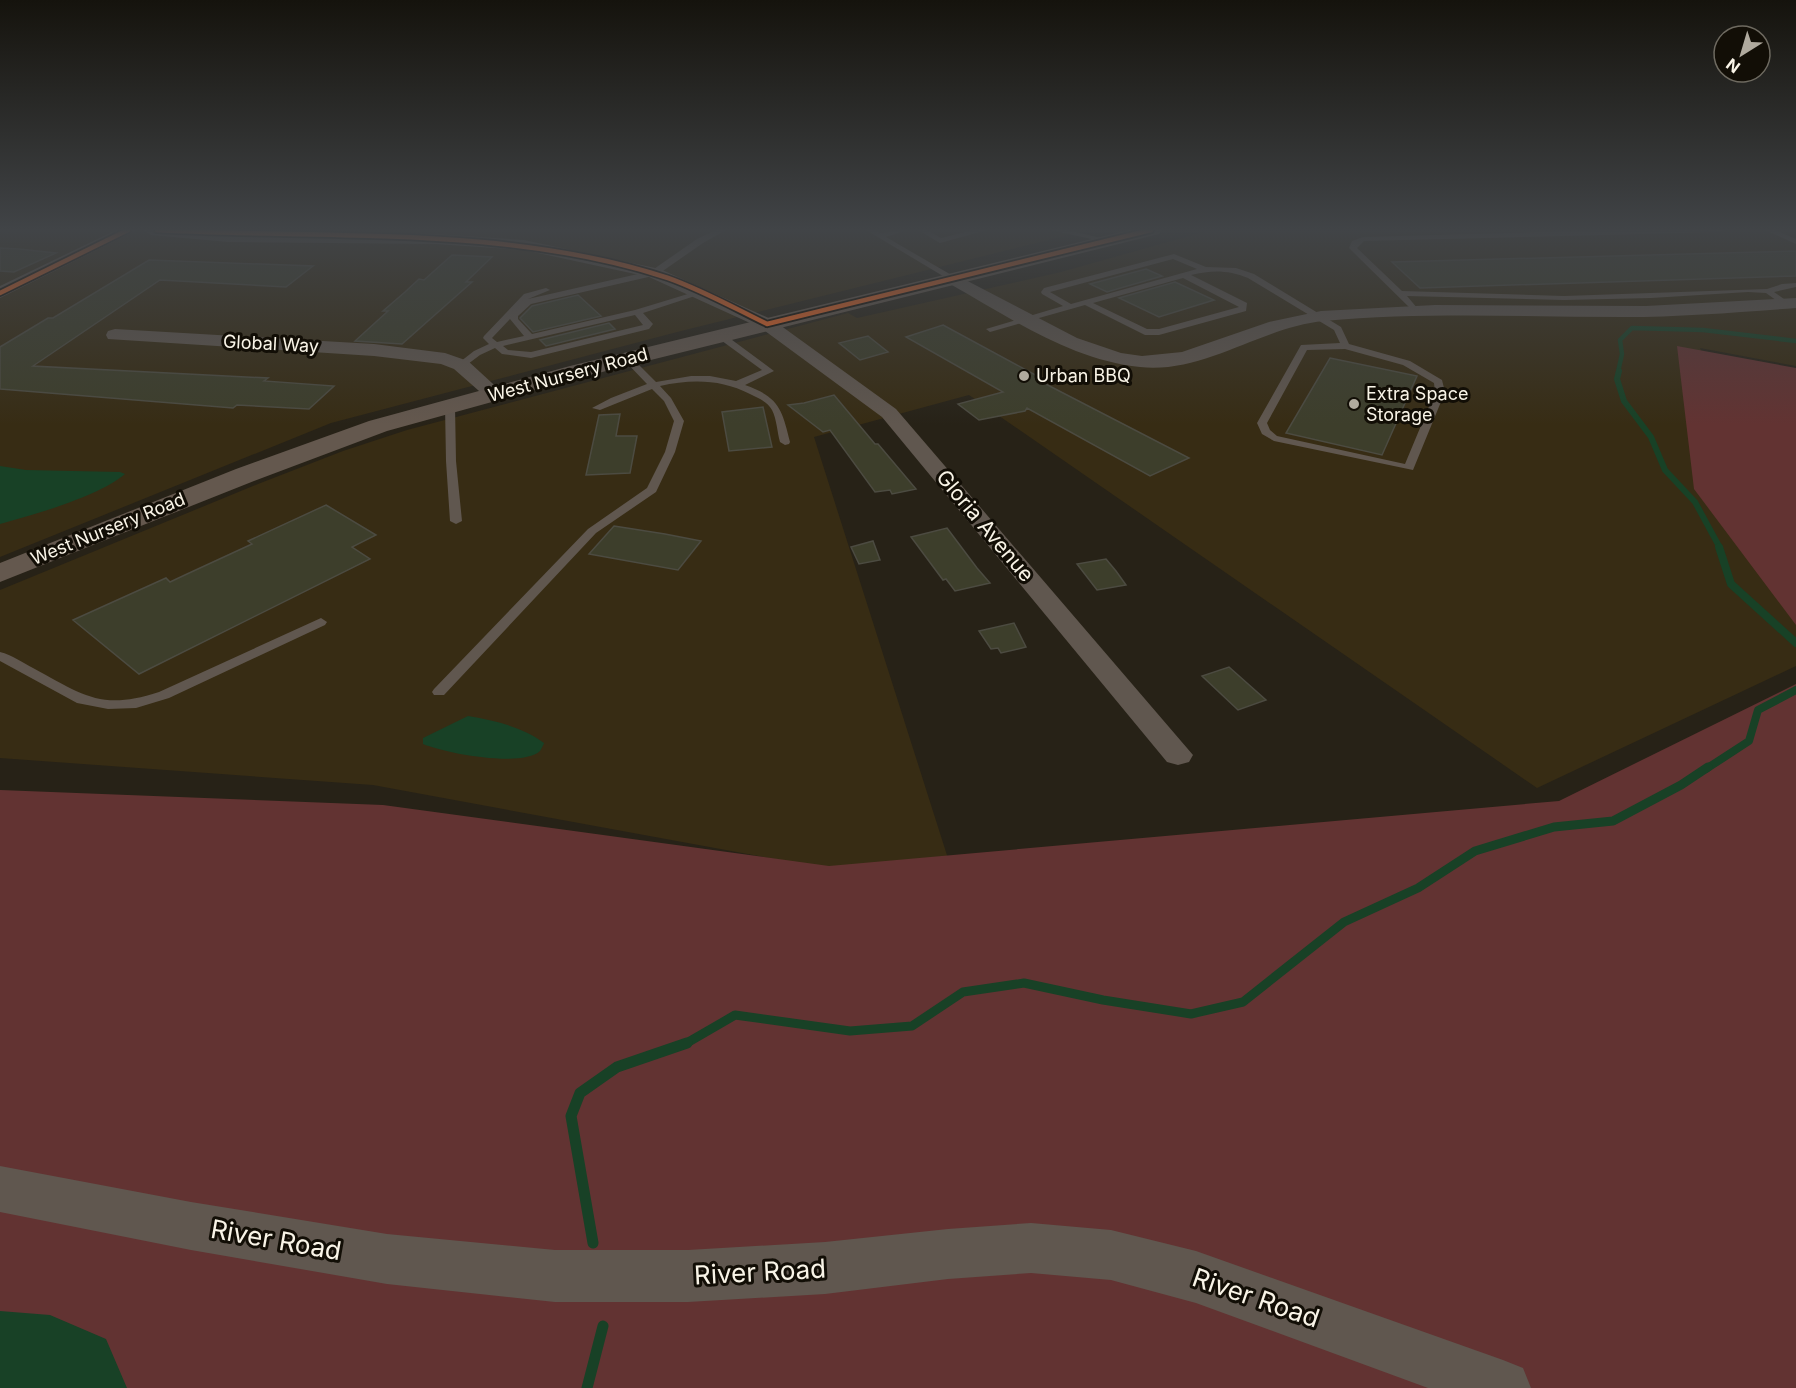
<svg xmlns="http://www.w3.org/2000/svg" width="1796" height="1388" font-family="Inter,sans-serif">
<rect width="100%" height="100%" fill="#272217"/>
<path fill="#372c14" d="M0,230H1089L681,331L331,423L0,557Z
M1796,230V366L1700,348L1796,555V666L1537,788L969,395L814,437L959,893L373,785L0,758V590L258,484L343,451L407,430L848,313L857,318L1061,272L1207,231Z"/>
<path fill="#623332" d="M1677,346L1796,368V625L1694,489Z
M1796,684V1388H0V790L383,805L829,866L1559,801Z"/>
<path fill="#184126" d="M0,466L26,470L120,472L125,474C100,496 33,515 0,524Z
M468,716C493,720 523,727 544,743C544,744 540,751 540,751C522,768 444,753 423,744V738Z
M0,1311L50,1315L106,1339L127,1388H0Z"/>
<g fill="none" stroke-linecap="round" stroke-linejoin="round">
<path stroke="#184126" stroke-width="4.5" d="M1618,372L1622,354L1620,340L1632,328L1703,330L1796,341"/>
<path stroke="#184126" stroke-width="6" d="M1619,371L1617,379L1624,401L1651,437L1665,470L1695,502L1720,548"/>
<path stroke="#184126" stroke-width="8" d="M1719,547L1731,584L1796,643
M1706,769L1749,741L1758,710L1796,690"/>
<path stroke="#184126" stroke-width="9" d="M685,1044L735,1015L850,1031L912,1026L963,992L1024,983L1103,1000L1191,1014L1243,1002L1344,922L1418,888L1475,851L1554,827L1613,821L1681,785L1708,767"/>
<path stroke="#184126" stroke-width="11" d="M593,1243L571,1116L580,1093L617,1067L687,1043
M587,1388L603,1326"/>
</g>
<path fill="#3d3e2b" stroke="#4c4b41" stroke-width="1.5" d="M0,248L19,249L56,253L14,272L0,271Z
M1796,251V276L1420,288L1392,262Z
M452,255L492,257L466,282H472L402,344L355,341L388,311H383L405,292L419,279L424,280Z
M149,260L313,266L286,287L160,280L33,366L268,378L264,381L334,386L309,409L237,405L233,408L0,389V347L48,318H53Z
M1146,269L1162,276L1107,292L1090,284Z
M1175,282L1214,300L1159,317L1119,298Z
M578,295L601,316L533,332L520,318L532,306Z
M609,323L615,329L546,346L540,340Z
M943,325L1041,378L1036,379L1189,458L1150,476L1027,408L1025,411L979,420L958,404L1003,392L906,337Z
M868,336L888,352L860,360L839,343Z
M1330,358L1417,376L1382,455L1286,433Z
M834,395L875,444H878L916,489L892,494L890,490L875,492L830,430L823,432L788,405L804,403Z
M763,407L772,447L729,451L722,412Z
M620,414L616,436H637L630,473L586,475L599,415Z
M326,505L376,535L352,547L370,559L139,674L73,620L166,578L170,582L187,574L252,544L248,541Z
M614,526L665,534L701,541L678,570L589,554Z
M947,528L977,568L990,583L955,591L946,579L943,580L911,537Z
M873,541L880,560L859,564L851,547Z
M1106,559L1116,571L1126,585L1097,590L1077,564Z
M1014,623L1026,647L1001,653L998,648L991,649L979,631Z
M1229,667L1266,700L1238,710L1202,676Z"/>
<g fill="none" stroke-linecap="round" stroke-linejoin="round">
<path fill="#60574f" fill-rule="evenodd" d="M716,230H726L703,243L657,275L531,304L518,316V319L532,334L635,310L701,290V294L643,313L653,324L649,329L531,358L502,354L495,348L480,355L464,367L456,365L474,351L489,344L483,338L484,336L524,294L546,288L550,290L528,299L651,271L697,239ZM635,315L643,325L531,352L508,350L503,346ZM510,319L524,336L497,342L492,338Z
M866,230H875L880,233L907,230L886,237L960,280L953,282Z
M918,230H927L941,238L973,230H987L940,243Z
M1050,230H1067L1114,241L1110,243Z
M1615,230H1723L1720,232L1364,241L1357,248L1402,291L1564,296L1767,289L1782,284L1796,283V287L1774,292L1791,304L1784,306L1766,293L1748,292L1651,298L1564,300L1407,296L1418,309L1414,312L1349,248L1352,241L1363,237Z
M1765,230H1775L1796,239V244Z
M1174,254L1206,267L1236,268L1254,274L1341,327L1349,344L1410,361L1442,380L1445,392L1413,470L1274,441L1262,434L1257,423L1301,345L1340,343L1334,330L1248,278C1228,270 1212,270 1191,275L1247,303L1246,311L1159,335H1145L1085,305L990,332L986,329L1063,306L1042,294L1041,292L1044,288ZM1173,259L1197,269L1071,304L1050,292ZM1183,278L1239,307L1159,329H1147L1093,303ZM1345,349L1403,365L1434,383L1435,392L1405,464L1277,436L1270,430L1267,423L1307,350Z
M718,334H724L774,371L745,385C779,397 782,409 790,442L789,444L785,445L780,442C777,432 777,420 772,410C768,402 758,398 750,394C721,379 691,379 660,386L671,398L684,421L675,452L656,492L596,533L444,695H434L432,692L434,689L588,529L647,488L665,452L674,421L664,401L652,389L600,410L592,408L611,398L647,384L625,361V357H631L656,382L691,376H710L736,381L762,370L718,338Z
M450,403L455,406L456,461L462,521L456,524L450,521L446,461L445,406Z
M321,618L327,622L325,625L169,698L136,708L108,709L77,703L0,661V652C12,655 23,663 33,668C83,695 101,711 159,692Z"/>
<path fill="#60574f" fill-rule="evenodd" d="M116,230H137L0,298V286Z
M143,230L435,234L524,240L660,269L773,320L896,409L1193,755L1189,762L1178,765L1167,762L882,417L761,328L649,277L524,250L435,244L228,242L151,235Z
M956,275L1077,338L1121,353L1142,356L1182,352L1269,322L1321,311L1435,305L1646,306L1796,298V308C1739,312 1681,317 1624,317C1524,317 1423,312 1324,321C1261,327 1204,374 1140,367C1070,360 1009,317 950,284L947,280L950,276Z
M115,329L374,344L445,353L468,361L504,394L501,398H487L454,369L441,364L374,356L108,339L106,335L108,331Z"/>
<path fill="#60574f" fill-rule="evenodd" d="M0,1166L191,1202L387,1234L555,1250H688L825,1242L948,1229L1031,1223L1111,1230L1196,1251L1503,1360L1523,1368L1531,1388H1428L1196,1303L1111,1280L1031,1273L948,1279L825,1294L688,1302H555L387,1284L191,1250L0,1212Z"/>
<path fill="#64584e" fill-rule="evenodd" d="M1129,230H1162L1159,234L586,376L387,431L254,481L0,582V563L236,469L369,421L570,366Z"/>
<g stroke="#120e06" stroke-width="8">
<path id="bus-1" d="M157,230C324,239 508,225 668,278C702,290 734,308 767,324
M0,293L128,230
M767,324L1151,230"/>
</g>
<use href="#bus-1" stroke="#f26522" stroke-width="4.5"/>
</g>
<linearGradient id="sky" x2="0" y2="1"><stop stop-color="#15130d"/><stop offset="0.54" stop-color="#414447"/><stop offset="1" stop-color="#414447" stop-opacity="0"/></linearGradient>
<rect width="1796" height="425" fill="url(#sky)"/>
<g fill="#b0aa9e" stroke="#120e06" stroke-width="2">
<circle cx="1024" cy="376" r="6"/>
<circle cx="1354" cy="404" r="6"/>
</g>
<g text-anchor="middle" stroke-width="6" stroke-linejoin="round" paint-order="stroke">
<g font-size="18" fill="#f9f4e7" stroke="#120e06">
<text transform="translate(271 344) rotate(3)" y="6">Global Way</text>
<text transform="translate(568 375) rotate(-15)" y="6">West Nursery Road</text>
<text transform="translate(108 529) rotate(-22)" y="6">West Nursery Road</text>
</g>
<g font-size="18" fill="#f9f4e7" stroke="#120e06" text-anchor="start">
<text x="1036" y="382">Urban BBQ</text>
<text x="1366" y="400">Extra Space<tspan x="1366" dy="21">Storage</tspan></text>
</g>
<g font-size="21" fill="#f9f4e7" stroke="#120e06">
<text transform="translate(985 526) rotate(50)" y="7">Gloria Avenue</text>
</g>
<g font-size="26" fill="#f9f4e7" stroke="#120e06">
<text transform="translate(276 1240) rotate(10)" y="9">River Road</text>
<text transform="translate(760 1272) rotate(-3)" y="9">River Road</text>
<text transform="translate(1256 1298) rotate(19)" y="9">River Road</text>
</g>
</g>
<g transform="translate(1742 54) rotate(217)"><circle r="28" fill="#120e06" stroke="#6e6a60" stroke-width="1.5"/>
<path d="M0-4.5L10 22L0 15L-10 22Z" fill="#b0aa9e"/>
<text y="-9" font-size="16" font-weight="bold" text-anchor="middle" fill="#f9f4e7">N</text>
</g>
</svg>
